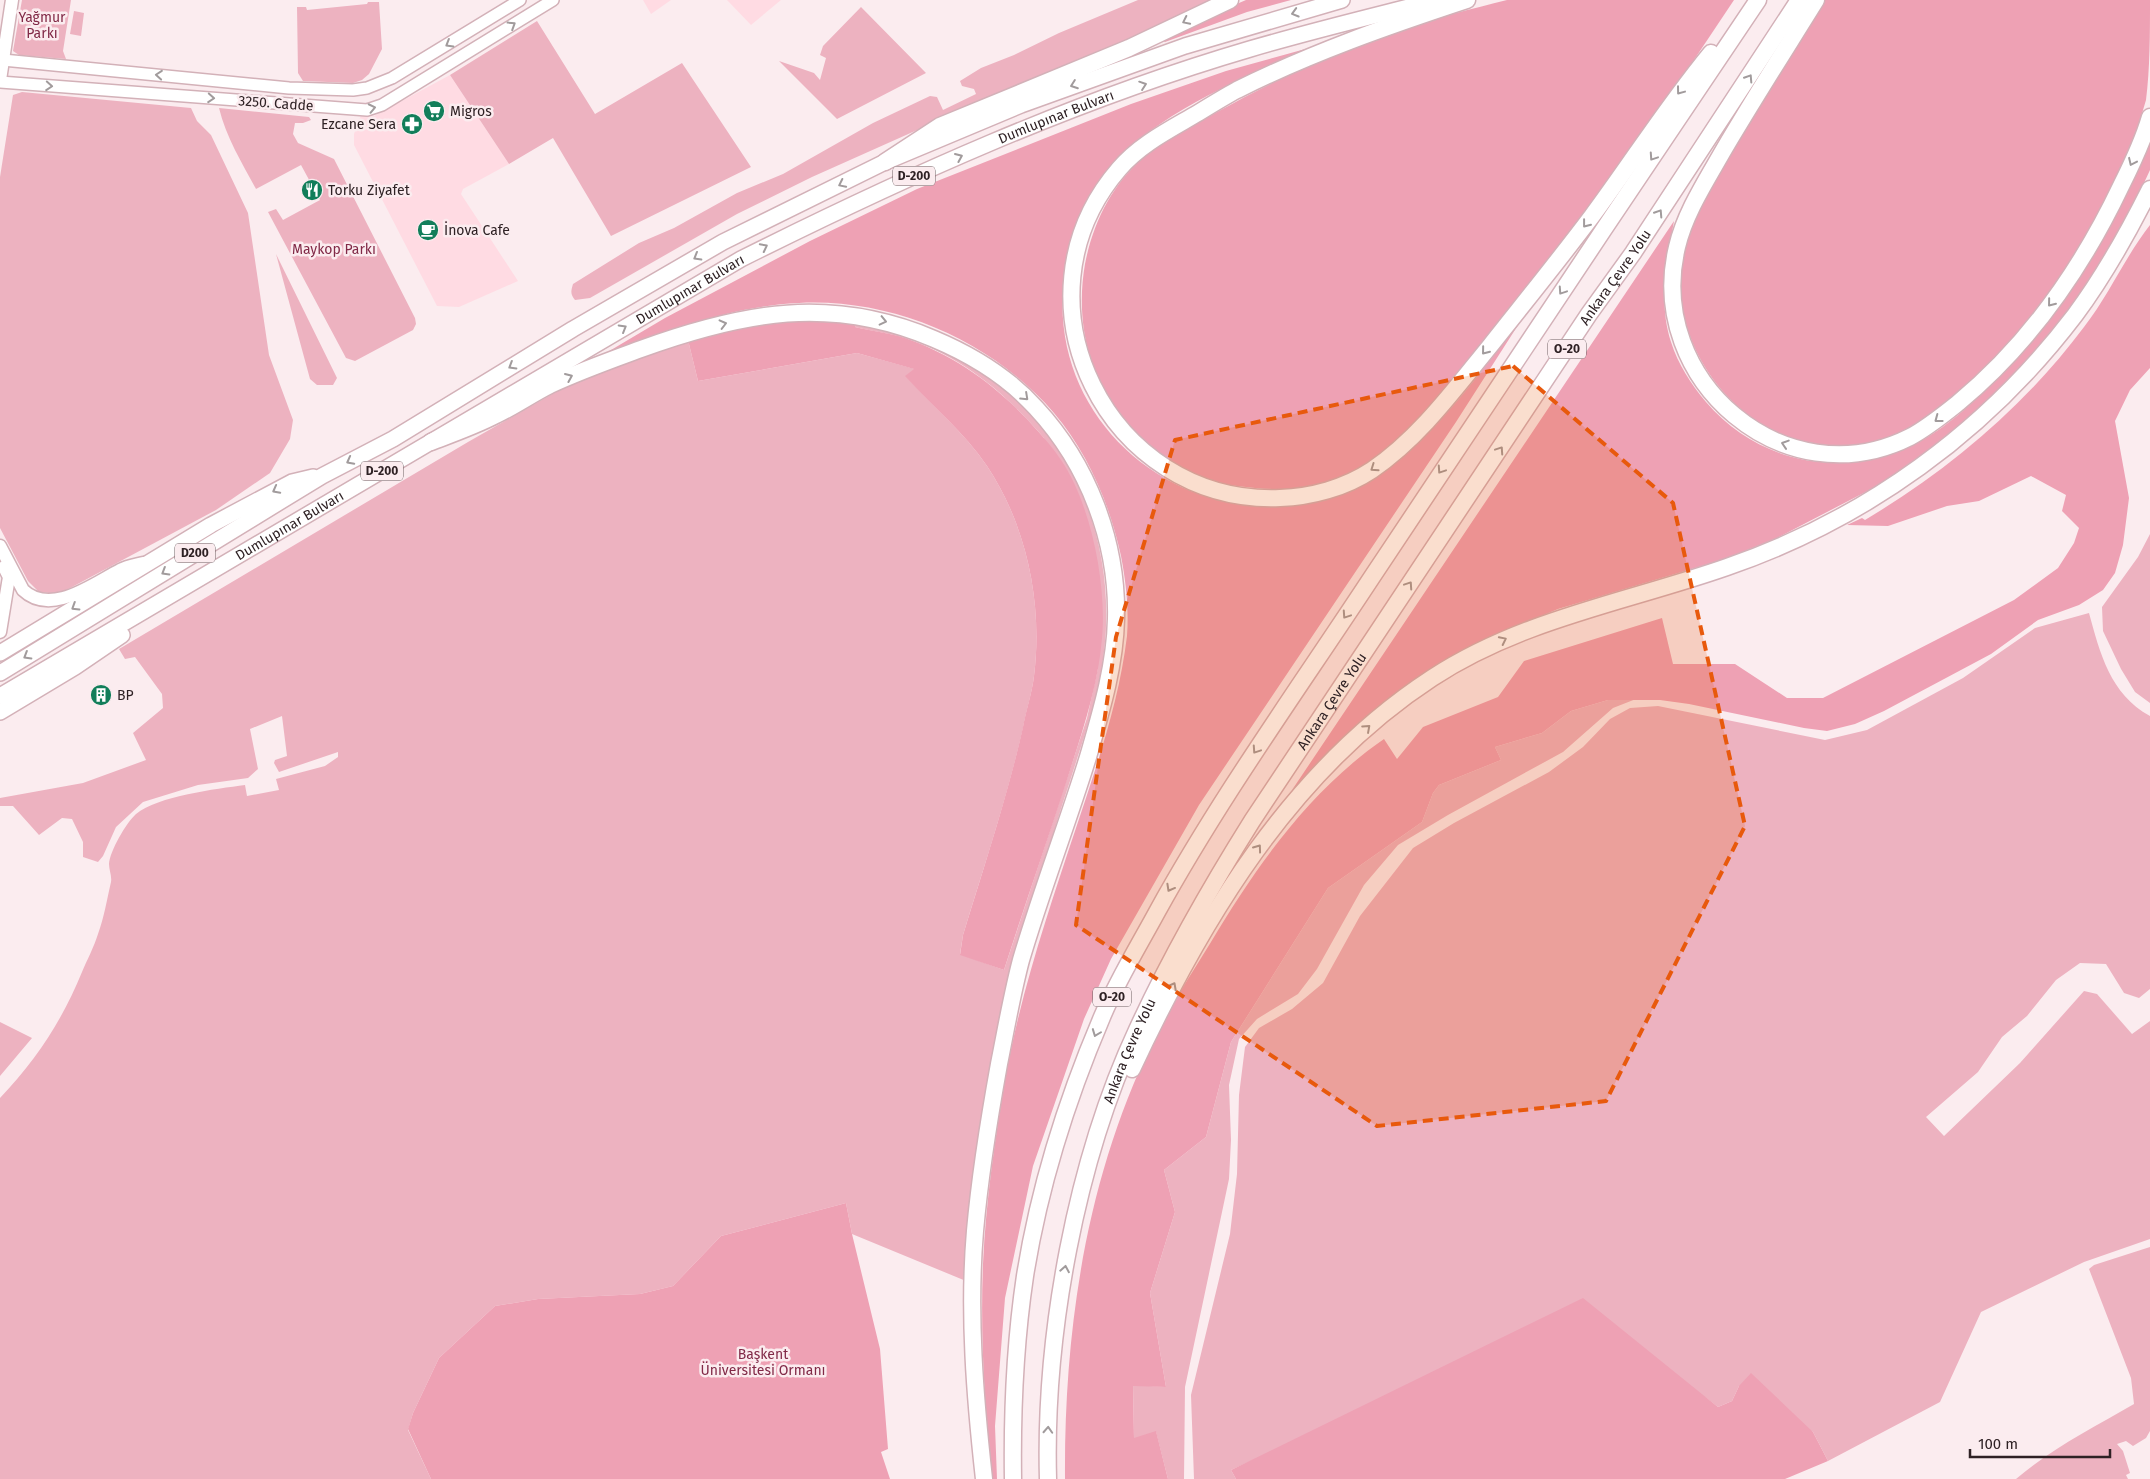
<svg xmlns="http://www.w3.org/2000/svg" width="2150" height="1479" font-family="'Fira Sans',sans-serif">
<rect width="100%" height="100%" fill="#fbecef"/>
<path fill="#ffdbe3" d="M643,0H671L651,14Z
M727,0H781L751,25Z
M450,75L509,164L463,189L461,194L518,281L459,307L437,306L354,145V134L361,115L374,116Z"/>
<path fill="#edb2c0" d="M22,0H71L63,51L66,59L19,55L13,51Z
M1138,0H1218L1110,49L1036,77L812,177L737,214L590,298L575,300C570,294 571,291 573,284L639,243L674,228L737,193L783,174L873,123L930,96L937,97L943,110L976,94L974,89L962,86L960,81L981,68L1014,55L1059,33Z
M368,2H379L382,49L369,74L362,80L353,83L303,81L298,73L297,7H306L307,10L367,4Z
M861,7L926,73L837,119L779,61L814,73L820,80L826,58L820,55L823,46Z
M74,11L84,13L81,36L70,34Z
M537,21L595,114L682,63L751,167L611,236L553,138L509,164L450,75Z
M22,92L191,108L197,121L211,135L248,213L269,355L293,420L290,439L270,473L216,510L59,594L39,592L28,581L0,528V177L13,95Z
M219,108L309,117L311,120L303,123H295L293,134L298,143L334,159L415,318L416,324L413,330L355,361L346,358L268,212L276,209L283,220L320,200L301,165L256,189C242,163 226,137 219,108Z
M276,254L337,378L333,385H317L310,379Z
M856,323C927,337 999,373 1044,430C1100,500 1118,595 1099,682C1092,715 1081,746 1071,778C1059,813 1049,849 1038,884C1029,914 1018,944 1010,974C984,1074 971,1177 966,1281L852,1234L846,1203L721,1236L673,1286L640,1294L538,1299L495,1306L439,1358L413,1413L408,1430L431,1479H0V1098C36,1060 62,1021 82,972C87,960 94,947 98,934C104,918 107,899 111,882C112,876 109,870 109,864C110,851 126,823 136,814C158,796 216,789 245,785L247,796L279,790L276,779L325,766L338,757V752L279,772L274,763L275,760L287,756L282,716L250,729L258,769L248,778L198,785L143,802L116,827L103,856L98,862L83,857V842L72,819L62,818L39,835L13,806H0V798L83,783L146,760L133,733L163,708L162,694L135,657L125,659L119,649L468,442L575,381L688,340L698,381L857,353L915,369L906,376C932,406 964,432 987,466C1027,526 1043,604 1034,676C1032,693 1026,711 1023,728C1007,798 984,866 963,935L960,954L1004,970L1087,718L1098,668L1044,438C1006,394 961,355 904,338C889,333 871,331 855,327Z
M2150,534V703L2135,692L2121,669L2103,631L2102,607L2138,557Z
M2089,613C2100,653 2110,694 2150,716V989L2139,998L2124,993L2106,964L2080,963L2056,980L2027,1016L2002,1037L1978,1072L1926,1117L1944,1136L2020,1063L2084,991L2097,994L2132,1034L2150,1021V1239L2084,1262L1981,1312L1940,1402L1828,1461L1813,1432L1739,1386L1732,1401L1718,1407L1705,1397L1253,1460L1231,1470L1236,1479H1194L1191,1395L1230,1234L1237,1174L1239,1095L1245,1047L1259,1028L1292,1009L1323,983L1360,916L1413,848L1454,823L1549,772L1583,747L1610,719L1630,708L1658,706L1825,740L1867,730L1963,678L2035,628Z
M1636,699L1613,708L1563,752L1448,815L1398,845L1364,885L1317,969L1298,994L1257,1019L1239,1039L1229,1085L1231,1140L1229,1179L1185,1387L1184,1479H1168L1156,1432L1134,1439L1133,1385L1166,1387L1150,1293L1175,1212L1164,1170L1206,1137L1231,1042L1328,888L1422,822L1433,793L1439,785L1501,760L1495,747L1542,733L1571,711L1608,700Z
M0,1022L32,1038L0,1076Z
M2150,1247V1431L2146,1438L2133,1446L2126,1441L2117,1444L2123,1451L2130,1473L2126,1475L2128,1479H2016C2052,1448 2093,1428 2134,1404L2131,1378L2089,1269L2094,1265Z"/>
<path fill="#eea1b4" d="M1246,0H1291L1247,12L1165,42L1162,40V36Z
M1507,0H1734C1682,78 1630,156 1574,231C1548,267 1518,300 1491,334C1452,382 1415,437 1360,467C1327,486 1293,492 1255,488C1237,486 1219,485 1202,478C1114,442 1069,356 1085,264C1093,223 1112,184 1144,157C1166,138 1193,126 1217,112C1276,79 1338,51 1402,29C1436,17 1472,9 1507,0Z
M1823,0H2150V2C2150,33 2150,69 2146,100C2136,137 2119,173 2101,207C2094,221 2088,235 2080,248C2037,313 1962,409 1888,437C1766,483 1646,349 1689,231C1702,195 1724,161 1744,129C1770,86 1797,43 1823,0Z
M1327,43C1250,75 1142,115 1094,188C1080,209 1072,237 1067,262C1032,429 1207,558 1360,486C1419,459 1479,373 1520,322L1456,422L1199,805L1111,959L1084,1019L1033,1166L1005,1298L995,1426L997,1479H991C985,1407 980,1336 983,1264C986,1200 995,1137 1006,1074C1022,989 1049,909 1076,828C1097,765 1119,702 1127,636C1129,609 1126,582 1121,556C1110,505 1088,453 1054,413C992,341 893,298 799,303C731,306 669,331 606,353L665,318L810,241L917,189L1131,104L1226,71Z
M2150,139V170L2125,224L2092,277L2057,325L2018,371L1975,413L1928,450L1881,484L1777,538L1725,559L1558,609L1477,643L1439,663L1401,689L1366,718L1292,790L1674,221C1667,261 1658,302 1671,342C1678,364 1691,384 1706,402C1759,464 1844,480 1917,443C1963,419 2004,372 2035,331C2052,310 2070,289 2085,267C2112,227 2132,183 2150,139Z
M2150,225V368L2130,390L2115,421L2129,498L2123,545L2115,573L2103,590L2079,605L2038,620L1991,654L1884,711L1855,724L1827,731L1804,728L1689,704L1660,700H1608L1571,711L1542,733L1495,747L1501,760L1439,785L1433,793L1422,822L1328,888L1231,1042L1206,1137L1164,1170L1175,1212L1150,1293L1166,1387L1133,1386L1134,1438L1156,1431L1168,1479H1065C1064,1329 1086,1179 1152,1043C1169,1007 1191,975 1211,942C1257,865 1310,790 1384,739L1397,759L1423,727L1498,697L1524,661L1662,618L1673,664H1735L1787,698H1823L2014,600L2058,568L2074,543L2079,528L2062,511L2066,495L2031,476L1979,501L1947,506L1888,526L1847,525L1862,518L1865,520C1950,469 2024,407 2084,327C2109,295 2125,257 2150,225Z
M808,319L856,323L855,327C872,331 890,333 905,338C957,356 1001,389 1036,429C1045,439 1054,449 1061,460C1091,504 1107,585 1102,638C1098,688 1081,735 1066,783C1046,845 1024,907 1004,970L960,955L963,935C984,866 1007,798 1023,727C1026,710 1032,693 1034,676C1043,604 1027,526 987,466C964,432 932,406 905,376L914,369L857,353L698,381L688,340L734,328Z
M846,1203L852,1234L880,1349L888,1449L881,1452L890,1479H431L408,1429L413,1413L439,1358L495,1306L538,1299L640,1294L673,1286L721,1236Z
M1583,1298L1718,1407L1732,1401L1739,1386L1751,1373L1813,1432L1828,1461L1785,1479H1236L1231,1470Z"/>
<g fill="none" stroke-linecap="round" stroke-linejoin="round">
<g stroke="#d3b1b8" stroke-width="14">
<path id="tertiary" d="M3,60L289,88L353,90L367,88L392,78L520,0
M0,82L367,110L382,105L553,0"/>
</g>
<g stroke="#d3b1b8" stroke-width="15">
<path id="secondary" d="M0,80L12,0
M0,546L23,590C51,617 94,583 120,570C127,566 135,565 143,563
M0,632L9,577L4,567"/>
</g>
<g stroke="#d3b1b8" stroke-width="18">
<g id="trunk">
<path d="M0,653L211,525L292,482L313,477"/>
<path d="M0,673L322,476L393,439L573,329L723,242L885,162L1021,105L1185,46L1342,0"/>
<path id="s1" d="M0,696L741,259C905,177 1073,101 1250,49C1311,31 1374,16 1436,0"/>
<path d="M0,712L75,667L122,635"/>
</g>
</g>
<g stroke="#d3b1b8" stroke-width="19">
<g id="motorway">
<path d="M1467,0C1388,26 1311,53 1237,90C1224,97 1211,105 1198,113C1171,129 1140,144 1119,169C1006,300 1108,505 1280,498C1311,497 1345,488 1372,470C1419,438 1454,390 1490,346C1524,303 1559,260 1592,216C1632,162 1668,105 1711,53"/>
<path d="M1816,0C1785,50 1753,100 1723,151C1706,181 1685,213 1677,247C1645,380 1785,500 1910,437C1927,428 1943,415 1958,403C2028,345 2082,268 2121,186C2132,164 2143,141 2150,117"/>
<path d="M885,162L940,126L1129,48L1230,0"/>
<path d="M431,442C452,434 475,426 496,415C515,406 532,394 550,385C580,371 611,360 641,349C743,312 831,295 934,339C972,355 1009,378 1036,408C1088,464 1118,542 1116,619C1115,666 1101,712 1088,757C1067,825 1041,892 1021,960C1012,994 1006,1029 999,1064C989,1119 980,1175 975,1231C968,1313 975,1398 984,1479"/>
<path d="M1132,1069C1202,919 1291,770 1432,678C1522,619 1627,602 1727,567C1866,519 1986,432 2075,315C2104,276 2128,233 2150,189"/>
<path d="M1013,1479C1012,1411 1015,1343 1025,1276C1039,1188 1067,1099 1102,1017C1117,981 1138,947 1157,912C1221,796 1299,688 1372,577C1499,384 1629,192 1758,0"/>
<path id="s2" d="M1048,1479C1044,1335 1076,1161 1137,1030C1170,958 1210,888 1252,821L1589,314L1633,253L1799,0"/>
</g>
</g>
<use href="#tertiary" stroke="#fff" stroke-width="11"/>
<use href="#secondary" stroke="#fff" stroke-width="12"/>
<use href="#trunk" stroke="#fff" stroke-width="15"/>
<use href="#motorway" stroke="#fff" stroke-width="16"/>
</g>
<defs><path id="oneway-chevron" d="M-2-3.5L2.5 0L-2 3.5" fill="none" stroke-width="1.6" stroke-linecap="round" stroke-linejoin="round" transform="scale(1.25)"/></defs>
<g stroke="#a19b9c">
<use href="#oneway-chevron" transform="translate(1295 13) rotate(164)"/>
<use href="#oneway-chevron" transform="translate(1186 21) rotate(154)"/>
<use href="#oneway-chevron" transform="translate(512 25) rotate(-32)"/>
<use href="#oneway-chevron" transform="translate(449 44) rotate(149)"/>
<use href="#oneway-chevron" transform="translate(159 75) rotate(-175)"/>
<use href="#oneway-chevron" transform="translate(1749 78) rotate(-57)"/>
<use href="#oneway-chevron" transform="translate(1074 85) rotate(160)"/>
<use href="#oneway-chevron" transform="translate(1143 85) rotate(-19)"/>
<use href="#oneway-chevron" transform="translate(49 86) rotate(4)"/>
<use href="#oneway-chevron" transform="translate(1680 91) rotate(127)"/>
<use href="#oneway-chevron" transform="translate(211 98) rotate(4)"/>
<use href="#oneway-chevron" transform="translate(372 108) rotate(-12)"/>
<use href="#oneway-chevron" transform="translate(959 157) rotate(-23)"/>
<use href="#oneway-chevron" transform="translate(1653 157) rotate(124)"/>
<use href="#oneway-chevron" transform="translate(2132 162) rotate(115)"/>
<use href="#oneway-chevron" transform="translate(842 184) rotate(154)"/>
<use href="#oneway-chevron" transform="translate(1659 213) rotate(-57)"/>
<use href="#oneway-chevron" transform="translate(1586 224) rotate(128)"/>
<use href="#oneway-chevron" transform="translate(764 247) rotate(-27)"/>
<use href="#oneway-chevron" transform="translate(697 257) rotate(150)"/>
<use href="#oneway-chevron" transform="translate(1562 291) rotate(124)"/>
<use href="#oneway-chevron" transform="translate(2051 303) rotate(129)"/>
<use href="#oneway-chevron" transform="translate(883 321) rotate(13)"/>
<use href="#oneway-chevron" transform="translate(723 324) rotate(-14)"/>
<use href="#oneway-chevron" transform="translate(623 328) rotate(-30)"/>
<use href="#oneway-chevron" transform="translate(1485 351) rotate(129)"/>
<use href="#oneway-chevron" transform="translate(512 366) rotate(149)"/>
<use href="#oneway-chevron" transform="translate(569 377) rotate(-23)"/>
<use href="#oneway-chevron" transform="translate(1025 397) rotate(43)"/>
<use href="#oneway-chevron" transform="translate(1938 419) rotate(143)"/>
<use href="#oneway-chevron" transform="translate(1785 444) rotate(-162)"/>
<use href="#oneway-chevron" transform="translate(1500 450) rotate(-56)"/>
<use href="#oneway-chevron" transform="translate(350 461) rotate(152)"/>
<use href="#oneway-chevron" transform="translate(1374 468) rotate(145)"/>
<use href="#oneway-chevron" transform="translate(1441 470) rotate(124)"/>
<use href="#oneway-chevron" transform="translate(276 490) rotate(152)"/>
<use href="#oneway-chevron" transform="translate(165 572) rotate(149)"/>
<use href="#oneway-chevron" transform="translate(1409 585) rotate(-56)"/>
<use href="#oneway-chevron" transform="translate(75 607) rotate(148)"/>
<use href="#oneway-chevron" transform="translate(1346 615) rotate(124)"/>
<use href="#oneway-chevron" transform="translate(1503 640) rotate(-26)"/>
<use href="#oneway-chevron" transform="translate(27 656) rotate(149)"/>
<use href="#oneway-chevron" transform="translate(1367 728) rotate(-42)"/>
<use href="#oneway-chevron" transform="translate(1256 750) rotate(124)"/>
<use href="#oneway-chevron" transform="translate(1258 848) rotate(-54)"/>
<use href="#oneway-chevron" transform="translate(1170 888) rotate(119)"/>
<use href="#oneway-chevron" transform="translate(1173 986) rotate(-62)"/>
<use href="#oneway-chevron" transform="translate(1096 1033) rotate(111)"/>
<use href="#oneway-chevron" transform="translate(1065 1269) rotate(-80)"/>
<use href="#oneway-chevron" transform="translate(1048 1430) rotate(-87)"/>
</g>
<path fill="#e8590c" fill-opacity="0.2" stroke="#e8590c" stroke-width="4" stroke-dasharray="10 6" stroke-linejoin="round" d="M1513,366L1673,503L1745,826L1606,1101L1377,1126L1076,925L1116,637L1175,440Z"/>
<defs>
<g id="supermarket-disc" transform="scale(1.125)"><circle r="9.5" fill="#127e5a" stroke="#fbecef"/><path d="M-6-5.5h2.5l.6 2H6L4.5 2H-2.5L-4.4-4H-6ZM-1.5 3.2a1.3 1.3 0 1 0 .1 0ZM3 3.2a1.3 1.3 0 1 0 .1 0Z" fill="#fff"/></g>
<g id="pharmacy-disc" transform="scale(1.125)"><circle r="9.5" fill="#127e5a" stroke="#fbecef"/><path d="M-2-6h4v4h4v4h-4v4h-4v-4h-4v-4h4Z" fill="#fff"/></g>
<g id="restaurant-disc" transform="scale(1.125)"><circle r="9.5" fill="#127e5a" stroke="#fbecef"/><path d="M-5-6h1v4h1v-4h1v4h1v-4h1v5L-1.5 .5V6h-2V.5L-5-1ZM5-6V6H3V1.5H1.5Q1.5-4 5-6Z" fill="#fff"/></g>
<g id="cafe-disc" transform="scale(1.125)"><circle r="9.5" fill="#127e5a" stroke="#fbecef"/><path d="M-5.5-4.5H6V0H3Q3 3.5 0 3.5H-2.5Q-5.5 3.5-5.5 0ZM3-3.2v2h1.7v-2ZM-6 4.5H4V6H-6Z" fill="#fff"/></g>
<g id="building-disc" transform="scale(1.125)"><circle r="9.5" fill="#127e5a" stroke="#fbecef"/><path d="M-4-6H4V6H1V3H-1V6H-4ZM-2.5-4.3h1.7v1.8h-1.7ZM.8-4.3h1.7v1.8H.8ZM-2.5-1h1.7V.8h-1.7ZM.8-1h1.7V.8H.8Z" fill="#fff"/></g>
</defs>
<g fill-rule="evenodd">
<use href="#supermarket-disc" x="434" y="111"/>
<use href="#pharmacy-disc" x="412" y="124"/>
<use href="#restaurant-disc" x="312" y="190"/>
<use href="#cafe-disc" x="428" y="230"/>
<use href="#building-disc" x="101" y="695"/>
</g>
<g text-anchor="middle" stroke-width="5" stroke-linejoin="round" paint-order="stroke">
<g fill="#fbecef" stroke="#6c5e61" stroke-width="1">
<rect x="893" y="166.5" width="42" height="19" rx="4"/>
<rect x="1548" y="339.5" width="38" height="19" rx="4"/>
<rect x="361" y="461.5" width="42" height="19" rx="4"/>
<rect x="175" y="543.5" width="40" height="19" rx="4"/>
<rect x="1093" y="987.5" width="38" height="19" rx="4"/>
</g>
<g font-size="12" font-weight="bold" fill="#2e2124">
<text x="914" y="180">D-200</text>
<text x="1567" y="353">O-20</text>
<text x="382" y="475">D-200</text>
<text x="195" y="557">D200</text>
<text x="1112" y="1001">O-20</text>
</g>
<g font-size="14" fill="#812947" stroke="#fbecef">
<text x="42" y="22">Yağmur<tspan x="42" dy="16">Parkı</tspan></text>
<text x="334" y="254">Maykop Parkı</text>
<text x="763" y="1359">Başkent<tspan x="763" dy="16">Üniversitesi Ormanı</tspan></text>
</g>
<g font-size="14" fill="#2e2124" stroke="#fbecef">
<text transform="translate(276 103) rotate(4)" y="5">3250. Cadde</text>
<text dy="5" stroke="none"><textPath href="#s1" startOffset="1206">Dumlupınar Bulvarı</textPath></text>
<text dy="5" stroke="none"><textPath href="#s2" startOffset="1354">Ankara Çevre Yolu</textPath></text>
<text dy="5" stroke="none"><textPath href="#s1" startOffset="801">Dumlupınar Bulvarı</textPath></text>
<text dy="5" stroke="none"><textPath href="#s1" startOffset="336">Dumlupınar Bulvarı</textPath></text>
<text dy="5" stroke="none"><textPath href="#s2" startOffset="844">Ankara Çevre Yolu</textPath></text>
<text dy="5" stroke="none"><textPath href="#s2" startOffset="439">Ankara Çevre Yolu</textPath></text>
</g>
<g font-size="14" fill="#2e2124" stroke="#fbecef" text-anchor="start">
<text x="450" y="116">Migros</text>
<text x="396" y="129" text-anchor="end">Ezcane Sera</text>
<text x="328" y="195">Torku Ziyafet</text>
<text x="444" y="235">İnova Cafe</text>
<text x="117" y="700">BP</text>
</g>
</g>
<path d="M1970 1449v8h140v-8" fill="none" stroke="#2e2124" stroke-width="2.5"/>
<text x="1978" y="1449" font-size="15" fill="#2e2124" stroke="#fbecef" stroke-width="4" paint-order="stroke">100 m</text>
</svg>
